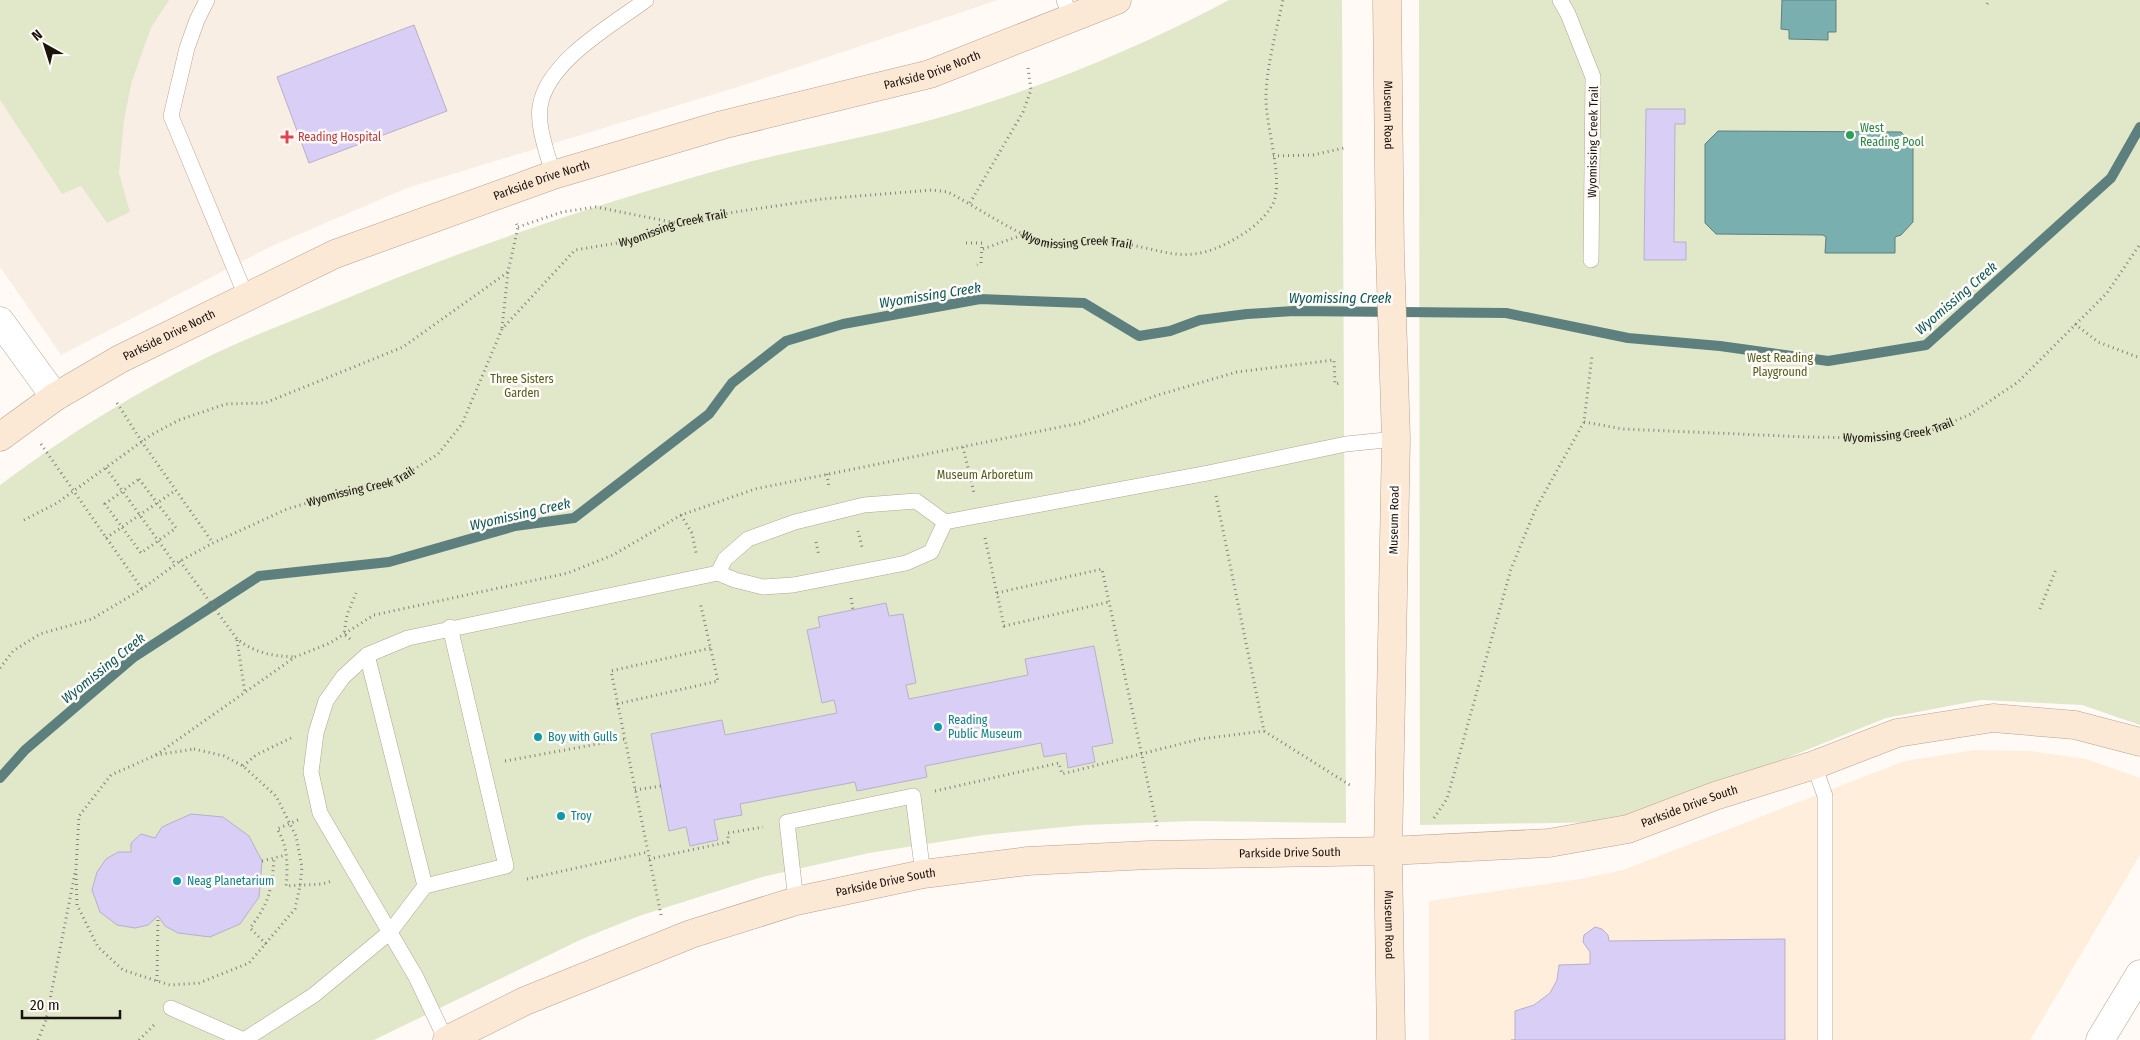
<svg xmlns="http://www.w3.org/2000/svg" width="2140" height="1040" font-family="'Fira Sans Condensed',sans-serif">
<rect width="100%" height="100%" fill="#fffaf6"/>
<path fill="#f9eee4" d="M0,0H998L741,86L407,188L274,245L61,355L0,267Z"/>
<path fill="#ffeedc" d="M1975,750L2030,751L2086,759L2140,778V855L2030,1040H1429V901L1580,879L1623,870L1905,761Z"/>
<path fill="#e1e8c9" d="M0,0H169L151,28L132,81L124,120L119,173L130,212L107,223L81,186L62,194L0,100Z
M1229,0H1342L1346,823L1194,821L1084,825L984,835L869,853L762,877L639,916L582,939L374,1040H0V485C68,434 140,389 216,353C254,335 294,320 333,304C465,248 599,203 737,165C806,147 877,136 945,116C1043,87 1139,48 1229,0Z
M1419,0H2140V725L2082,705L1981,700L1886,718L1730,781L1613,822L1420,825Z"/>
<path fill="#7aafaf" stroke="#5d807e" d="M1782,0H1836V32H1828V40L1789,39V30L1781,29Z
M1718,131L1901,132L1913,144V222L1901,235L1895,237V253H1825L1826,237L1823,235L1716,234L1705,223V144Z"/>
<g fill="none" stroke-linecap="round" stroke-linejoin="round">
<path stroke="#5d807e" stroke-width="10" d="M0,778L25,750L134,657L259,576L389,562L515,526L574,518L709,414L732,383L786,341L843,324L980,299L1084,303L1139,336L1170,331L1200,320L1247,314L1294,311L1506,313L1628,338L1720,346L1828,361L1926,345L2111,178L2140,127"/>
</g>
<path fill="#d9cef6" stroke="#b7b0c9" d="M414,25L447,111L309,163L277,77Z
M1646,109H1685V124H1675L1674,242H1686V260H1644Z
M886,603L889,616L903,614L916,683L906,685L909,699L1028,675L1025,659L1094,646L1113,743L1092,747L1095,762L1068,768L1066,753L1044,757L1041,743L925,766L927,777L857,791L855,782L740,804L742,815L714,820L718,840L690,846L686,827L669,831L651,734L722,720L725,735L837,713L834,700L822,703L807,630L820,627L818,617Z
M191,814L223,817L249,836L262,861L259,897L240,924L210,937L178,933L165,926L158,916L148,925L135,928L117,925L100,912L92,890L97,872L106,859L118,852H131V843L141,834L155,838L162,827Z
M1595,927L1602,929L1608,935L1609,941L1785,939V1040H1511H1515V1011L1534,1005L1550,993L1557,980L1559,965L1590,964V952L1583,942L1584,935Z"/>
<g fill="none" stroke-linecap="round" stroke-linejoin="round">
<g stroke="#b8a290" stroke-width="16">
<path id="lane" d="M207,0L197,20L187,48L171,116L246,296
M1064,0L1071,18
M1560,0L1568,14L1593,77L1591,260
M553,175C548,154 537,128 540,107C546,62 612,25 646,0
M718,573L725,559L748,539L795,522L864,505L916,501L945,522L1208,473L1346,444L1396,439
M367,655L425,886L506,866L450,627
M1814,765L1825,796V1040
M796,901L787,822L913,796L923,874
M171,1008L244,1040
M244,1040L314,995L390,932L425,886
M446,1040L416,977L320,813L311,772L316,733L326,701L343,677L367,655L408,638L718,573L735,580L763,587L793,585L906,563L931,552L945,522"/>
</g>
<g stroke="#b8a290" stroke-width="29">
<path id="street" d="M0,321L55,397
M2100,1040L2140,974"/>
</g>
<g stroke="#b8a290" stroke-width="29">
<g id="secondary">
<path id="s3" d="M1387,0L1390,252L1396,439L1388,851L1391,1040"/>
<path id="s4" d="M0,437L55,397L120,359L335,254L553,175L722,125L930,74L1117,0"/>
<path id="s5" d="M447,1040L525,1001L691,934L796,901L923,874L1028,861L1149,855L1388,851L1549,843L1628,829L1715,796L1814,765L1897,733L1993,718L2075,725L2140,742"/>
</g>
</g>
<g stroke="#87807b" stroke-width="3" stroke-dasharray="1 4" stroke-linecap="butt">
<path d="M1987,4L1989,0"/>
<path d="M1273,156L1313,155L1344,148"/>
<path d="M970,203L1023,112L1031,90L1028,68"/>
<path d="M518,227L562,212L596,207L676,223"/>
<path d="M966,243H982L981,263L977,265"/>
<path d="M983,249L1025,234"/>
<path d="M2075,324L2098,342L2140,358"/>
<path d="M502,328L508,272L518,227L515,221"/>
<path d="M117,403L142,442L213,543"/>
<path id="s1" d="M1584,422L1623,429L1807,437L1871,438L1930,431L1969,415L2018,382L2107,293L2140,244"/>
<path d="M41,444L142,589"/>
<path d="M963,447L974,493"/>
<path d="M106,468L175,564"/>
<path d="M827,474L829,488"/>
<path d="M139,479L176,528L141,553L105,504Z"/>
<path d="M1216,496L1264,731L1353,787"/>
<path d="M681,515L692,533L696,553"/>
<path d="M24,520L57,503L151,435L179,420L226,404L265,403L403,347L508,272"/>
<path d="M858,531L862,547"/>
<path d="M106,538L176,490"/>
<path d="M985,538L1004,626L1109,602"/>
<path d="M816,542L819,556"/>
<path d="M180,561L237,639C255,653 272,656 294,657"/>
<path d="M997,593L1102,569L1157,826"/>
<path d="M851,598L853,610"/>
<path d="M2040,609L2056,569"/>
<path d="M350,639L344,634L347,615L356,593"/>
<path d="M237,640L245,693"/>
<path id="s2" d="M0,668L13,651L40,634L92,619L142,589L180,561L213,543L287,509L341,493L394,482L438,454L462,424L502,329L575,250L630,241L677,223L735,212L822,199L932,190L948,192C978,208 1007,228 1038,241C1059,249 1080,239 1102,241C1165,245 1183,274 1246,232C1256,225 1272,211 1275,198C1281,171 1267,130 1266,101C1265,72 1277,28 1283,0"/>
<path d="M617,704L718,681L700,602"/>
<path d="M194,749L224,756L243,766L276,796L296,836L302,867L300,886L295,909L249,963L199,983L170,985L123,970L98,947L77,905L76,868L79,816L111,775L156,755Z"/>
<path d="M156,755L295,657L330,643L374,615L568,573L613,555L681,515L755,489L1080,423L1158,395L1237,372L1334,360L1335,384L1341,383"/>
<path d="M505,761L625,739"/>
<path d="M243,766L256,755L291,738"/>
<path d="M635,790L661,786"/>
<path d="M935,791L1059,763L1062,774L1200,739L1264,731"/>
<path d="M1434,818L1447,799L1511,569L1536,508L1584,422L1592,356"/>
<path d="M298,820L277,829C288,845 288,867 286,886L322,884L332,881"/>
<path d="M649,859L728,842V833L763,827"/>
<path d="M262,861L286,855"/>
<path d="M527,879L648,852"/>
<path d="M661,915L611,671L711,648"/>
<path d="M266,944L250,928C269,904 272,889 274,858"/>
<path d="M157,981L158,916"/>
<path d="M38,1040L46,1020L75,873"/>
<path d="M139,1040L155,1024"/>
</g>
<use href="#lane" stroke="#fff" stroke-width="15"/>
<use href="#street" stroke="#fff" stroke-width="28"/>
<use href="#secondary" stroke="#fce9d5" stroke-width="28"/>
</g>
<circle fill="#2e9e5b" stroke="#fffaf6" stroke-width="2" cx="1850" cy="135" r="5"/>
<path fill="#e0444e" stroke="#fffaf6" stroke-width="2" d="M284.5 129.5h5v5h5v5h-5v5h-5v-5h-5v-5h5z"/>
<g fill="#0f9aa8" stroke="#fffaf6" stroke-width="2">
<circle cx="938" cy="727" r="5"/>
<circle cx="538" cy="737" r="5"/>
<circle cx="561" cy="816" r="5"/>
<circle cx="177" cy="881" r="5"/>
</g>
<g text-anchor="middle" stroke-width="5" stroke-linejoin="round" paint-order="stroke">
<g font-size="12" fill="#1a120c" stroke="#fffaf6">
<text dy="4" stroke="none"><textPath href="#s4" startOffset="1008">Parkside Drive North</textPath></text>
<text dy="4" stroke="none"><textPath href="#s3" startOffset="115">Museum Road</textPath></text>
<text transform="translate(1593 142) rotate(-89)" y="4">Wyomissing Creek Trail</text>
<text dy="4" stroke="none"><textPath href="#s4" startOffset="602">Parkside Drive North</textPath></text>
<text dy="4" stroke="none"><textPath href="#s2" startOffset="844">Wyomissing Creek Trail</textPath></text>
<text dy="4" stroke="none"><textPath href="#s2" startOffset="1264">Wyomissing Creek Trail</textPath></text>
<text dy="4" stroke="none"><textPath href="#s4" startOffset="198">Parkside Drive North</textPath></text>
<text dy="4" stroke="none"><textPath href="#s1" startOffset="316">Wyomissing Creek Trail</textPath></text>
<text dy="4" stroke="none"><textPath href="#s2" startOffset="409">Wyomissing Creek Trail</textPath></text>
<text transform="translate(1394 520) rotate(-89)" y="4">Museum Road</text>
<text dy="4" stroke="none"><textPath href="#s5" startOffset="1279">Parkside Drive South</textPath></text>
<text dy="4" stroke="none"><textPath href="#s5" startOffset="874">Parkside Drive South</textPath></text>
<text dy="4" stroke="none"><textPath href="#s5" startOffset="468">Parkside Drive South</textPath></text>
<text dy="4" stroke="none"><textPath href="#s3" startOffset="925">Museum Road</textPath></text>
</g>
<g font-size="12" fill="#27864d" stroke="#fffaf6" text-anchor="start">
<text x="1860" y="132">West<tspan x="1860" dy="14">Reading Pool</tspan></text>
</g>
<g font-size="12" fill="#be3a42" stroke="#fffaf6" text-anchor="start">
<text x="298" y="141">Reading Hospital</text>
</g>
<g font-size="12" fill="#525d20" stroke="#fffaf6">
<text x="1780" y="362">West Reading<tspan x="1780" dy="14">Playground</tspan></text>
<text x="522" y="383">Three Sisters<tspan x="522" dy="14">Garden</tspan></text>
<text x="985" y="479">Museum Arboretum</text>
</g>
<g font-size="12" fill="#0d838f" stroke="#fffaf6" text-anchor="start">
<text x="948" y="724">Reading<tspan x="948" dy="14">Public Museum</tspan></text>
<text x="548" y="741">Boy with Gulls</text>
<text x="571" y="820">Troy</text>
<text x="187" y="885">Neag Planetarium</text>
</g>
<g font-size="14" font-style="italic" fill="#0a5859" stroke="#fffaf6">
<text transform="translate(930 295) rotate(-9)" y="5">Wyomissing Creek</text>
<text x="1340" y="303">Wyomissing Creek</text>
<text transform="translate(1956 298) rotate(-41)" y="5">Wyomissing Creek</text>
<text transform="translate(520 514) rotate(-13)" y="5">Wyomissing Creek</text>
<text transform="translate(103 668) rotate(-39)" y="5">Wyomissing Creek</text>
</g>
</g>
<g transform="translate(45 45) rotate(321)" stroke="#fffaf6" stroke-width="4" paint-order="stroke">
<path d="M0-4L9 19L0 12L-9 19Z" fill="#1a120c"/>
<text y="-8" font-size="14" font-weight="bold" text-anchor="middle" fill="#1a120c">N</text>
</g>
<path d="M22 1010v8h98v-8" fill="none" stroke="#1a120c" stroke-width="2.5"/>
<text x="30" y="1010" font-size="15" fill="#1a120c" stroke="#fffaf6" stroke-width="4" paint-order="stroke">20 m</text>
</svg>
